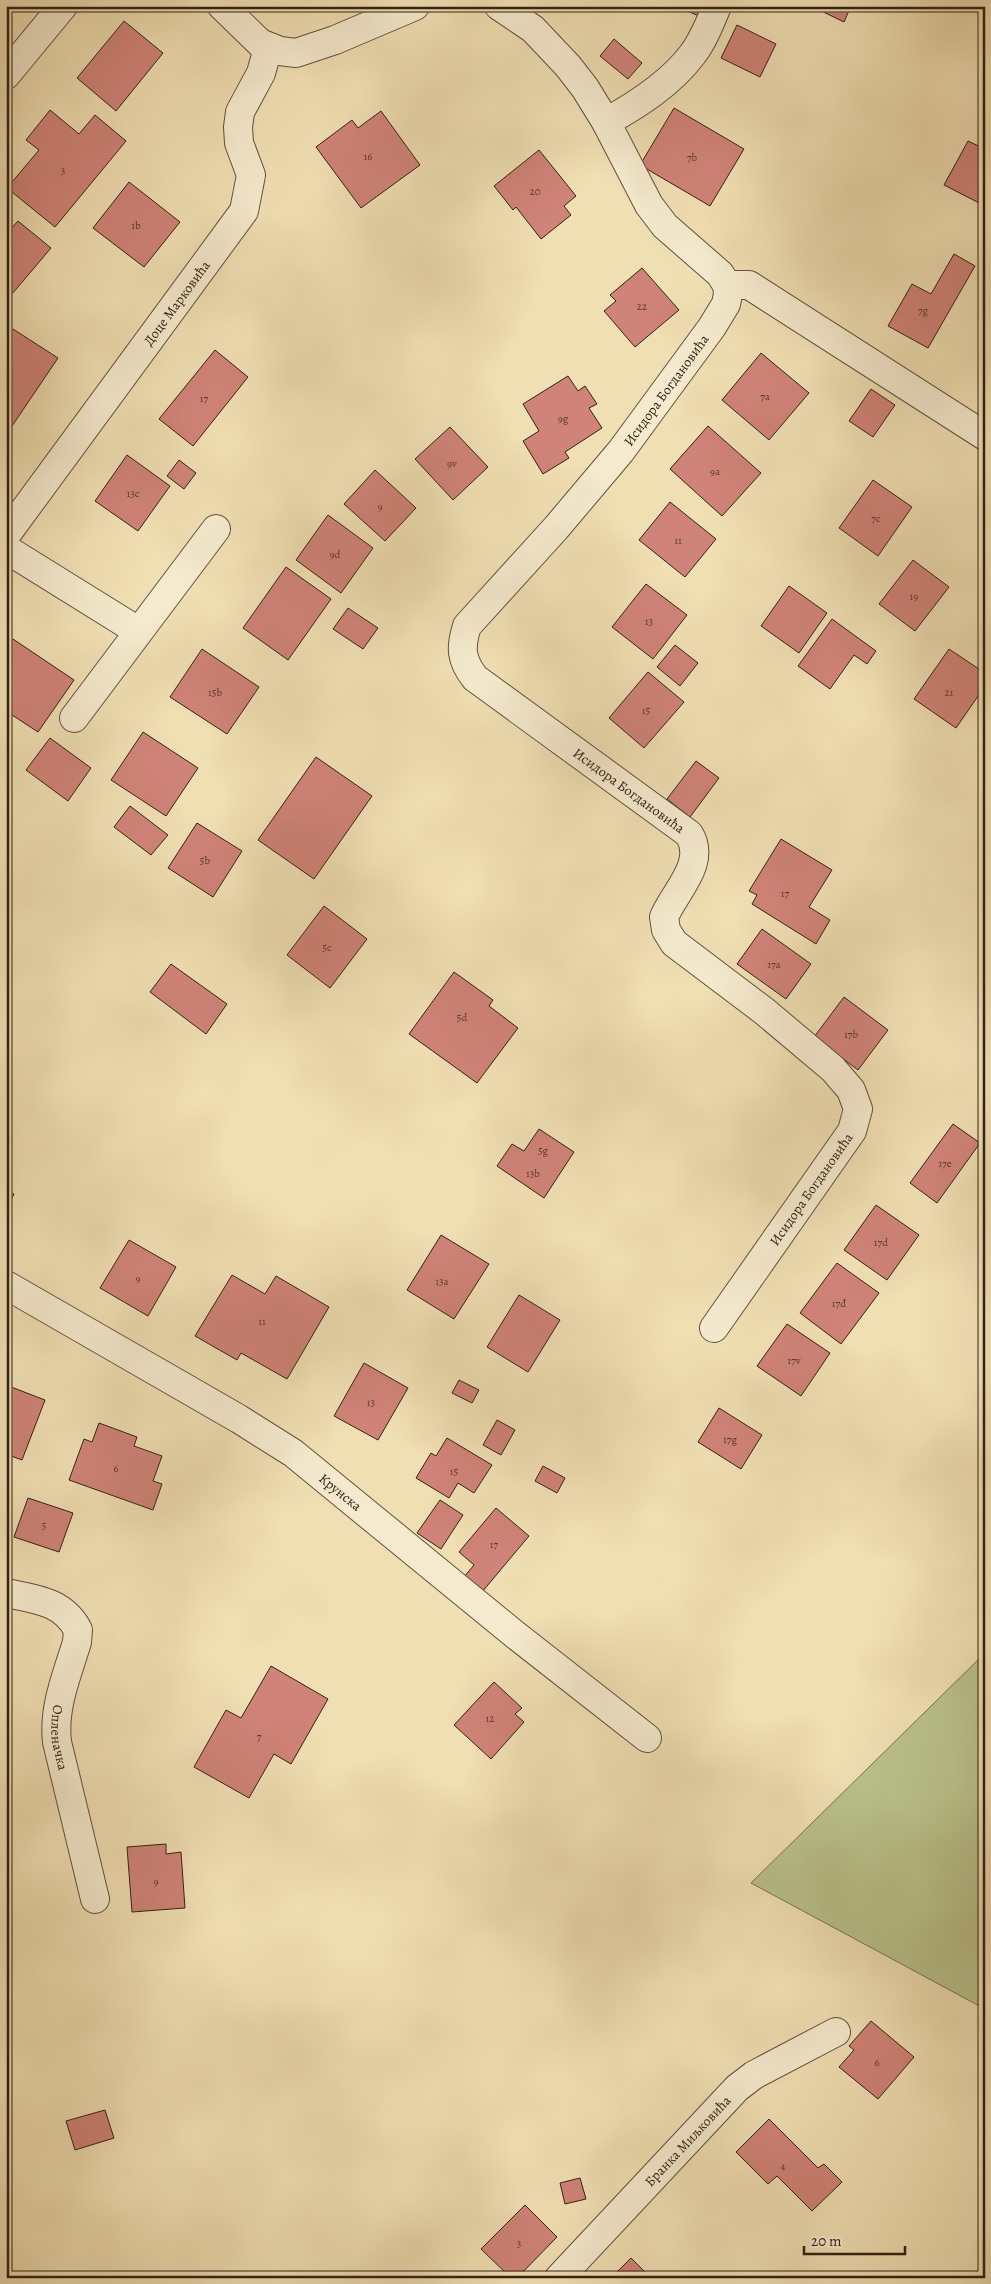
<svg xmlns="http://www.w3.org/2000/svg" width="991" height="2284" font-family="Alegreya,serif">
<rect width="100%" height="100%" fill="#f0dfb3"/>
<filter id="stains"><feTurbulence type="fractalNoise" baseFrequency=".004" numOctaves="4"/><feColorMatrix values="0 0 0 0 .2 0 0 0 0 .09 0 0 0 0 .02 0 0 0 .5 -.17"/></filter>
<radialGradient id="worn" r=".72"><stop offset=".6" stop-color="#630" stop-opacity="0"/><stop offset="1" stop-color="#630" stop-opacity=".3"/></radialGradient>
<path fill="#bac28c" stroke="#757250" d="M985,1653V2009L751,1883Z"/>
<path fill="#d08378" stroke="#302214" d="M675,6H703L699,16Z
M811,6H851L844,22Z
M124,21L163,53L116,111L77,78Z
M737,25L776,44L760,77L721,58Z
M614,39L642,63L628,79L600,56Z
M674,108L744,149L710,206L640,165Z
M50,110L79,134L95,115L126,141L55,227L7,188L39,150L26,140Z
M381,111L420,165L361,208L316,147L352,120L358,128Z
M968,141L985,149V206L944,185Z
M539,150L576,196L564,206L571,215L541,239L516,207L513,210L494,186Z
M129,182L180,222L144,267L93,228Z
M18,221L51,248L12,294L6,290V234Z
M954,254L975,266L928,348L888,326L912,284L931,294Z
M642,268L679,310L635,347L604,311L616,301L610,295Z
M13,329L58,358L6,435V340Z
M215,350L248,377L193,446L159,419Z
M761,353L809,393L769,440L722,400Z
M568,376L578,391L585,386L597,404L589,408L602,428L565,452L569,458L543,474L523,441L539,431L523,404Z
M871,389L895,405L873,437L849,421Z
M708,426L761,473L722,516L670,469Z
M450,427L488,467L453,500L415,459Z
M127,455L170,486L138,531L95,501Z
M179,460L196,473L184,489L167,476Z
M375,470L416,508L385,541L344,504Z
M873,480L912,507L878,556L839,528Z
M670,502L716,539L685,577L639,540Z
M328,515L373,548L341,593L296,560Z
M913,560L949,587L915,631L879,604Z
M286,567L331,599L288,660L243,628Z
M646,584L687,615L653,659L612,627Z
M789,586L827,613L799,653L761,626Z
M348,608L378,628L363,649L333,629Z
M832,619L876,651L867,664L854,655L830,689L798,666Z
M13,639L74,680L38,732L6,711V649Z
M675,645L698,663L680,686L657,667Z
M202,649L259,687L227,734L170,697Z
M949,649L985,673V686L956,728L914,699Z
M648,672L684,702L644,748L609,718Z
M143,732L198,768L166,816L111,780Z
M50,738L91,768L68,801L26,770Z
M316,757L372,796L314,879L258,840Z
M696,761L719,778L690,817L667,799Z
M130,806L168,835L151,855L114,827Z
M197,823L242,851L213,897L168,868Z
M781,839L832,870L809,907L830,920L816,944L752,904L757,895L749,891Z
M324,906L367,939L330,988L287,955Z
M762,929L811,964L786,999L737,964Z
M171,964L227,1004L206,1034L150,992Z
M454,972L493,1000L489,1006L518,1028L477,1083L409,1034Z
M844,997L888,1030L858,1070L814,1037Z
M953,1124L980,1143L937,1203L910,1183Z
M539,1129L574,1152L544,1198L497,1166L512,1144L524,1151Z
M6,1191L14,1194L6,1211Z
M876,1205L919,1235L887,1280L844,1250Z
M441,1235L489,1264L454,1319L407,1290Z
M129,1240L176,1267L148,1316L100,1288Z
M837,1263L879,1293L841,1344L800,1313Z
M232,1275L265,1294L276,1276L329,1307L287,1379L241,1353L237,1360L195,1336Z
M519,1295L560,1320L528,1372L487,1347Z
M787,1324L830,1353L801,1396L757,1366Z
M364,1363L408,1388L378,1440L334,1416Z
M459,1380L479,1390L472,1403L452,1393Z
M6,1385L45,1400L22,1460L6,1454Z
M719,1408L762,1435L741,1469L698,1442Z
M497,1420L515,1430L501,1455L483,1445Z
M99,1423L137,1437L134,1446L162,1456L153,1481L162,1484L153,1510L69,1480L84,1439L92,1442Z
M447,1438L492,1465L474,1493L458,1483L449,1498L416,1478L431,1453L436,1456Z
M543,1466L565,1478L557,1493L535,1481Z
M28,1498L73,1513L59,1552L14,1537Z
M440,1500L463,1515L441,1549L417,1533Z
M496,1508L529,1536L482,1592L464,1577L474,1565L459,1552Z
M271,1666L328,1699L291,1764L274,1754L249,1798L194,1767L226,1710L241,1718Z
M494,1682L522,1708L515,1714L524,1722L491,1759L454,1725Z
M166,1844V1854L181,1852L185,1908L132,1912L127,1847Z
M871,2021L914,2057L878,2099L839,2067L854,2050L849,2046Z
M105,2110L114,2138L75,2150L66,2121Z
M769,2119L818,2168L824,2164L842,2182L812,2211L777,2176L768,2184L736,2152Z
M580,2178L586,2199L565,2204L560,2183Z
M525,2205L557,2237L517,2278H511L481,2249Z
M631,2258L651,2278H611Z"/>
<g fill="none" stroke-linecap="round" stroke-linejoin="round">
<g stroke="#60513c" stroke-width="30">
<g id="street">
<path d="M222,6L260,43L280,51L296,53L335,40L415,6"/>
<path id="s1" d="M499,6L533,29L568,66L585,88L606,122L649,205L665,226L720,274L727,285L728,294L726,304L712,327L621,451L556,528L467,626C460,648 461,660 475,678L689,834C707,863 675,891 664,917L666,930L674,943L764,1011L833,1069L851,1090L858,1109L852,1131L714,1328"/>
<path d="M6,75L63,6"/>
<path d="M606,122C637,105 670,84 692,55C703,41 710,23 717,6"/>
<path d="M727,285H749L985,436"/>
<path id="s2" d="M6,535L244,211L251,175L239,143L238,127L240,112L261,73L268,48"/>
<path d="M6,549L138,631"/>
<path d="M74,718L216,529"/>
<path id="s3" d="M6,1285L239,1419L293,1453L513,1633L647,1738"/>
<path id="s4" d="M6,1593C35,1599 63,1601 78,1630L77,1642C67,1675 53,1707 57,1742L95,1899"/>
<path id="s5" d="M559,2278L737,2088L754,2075L836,2032"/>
</g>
</g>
<use href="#street" stroke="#f5eace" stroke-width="28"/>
</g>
<g text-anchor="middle" stroke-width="4.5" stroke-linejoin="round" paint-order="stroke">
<g font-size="11" fill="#583a2d">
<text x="368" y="160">16</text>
<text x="692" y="161">7b</text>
<text x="63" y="174">3</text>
<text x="535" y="195">20</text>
<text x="136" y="229">1b</text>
<text x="642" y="310">22</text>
<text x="923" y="314">7g</text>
<text x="765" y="400">7a</text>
<text x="204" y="402">17</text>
<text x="563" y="422">9g</text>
<text x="452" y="467">9v</text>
<text x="715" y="475">9a</text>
<text x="133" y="497">13c</text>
<text x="380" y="510">9</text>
<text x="876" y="522">7c</text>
<text x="678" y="544">11</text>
<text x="335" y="558">9d</text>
<text x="914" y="600">19</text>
<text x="649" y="625">13</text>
<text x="215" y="696">15b</text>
<text x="949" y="696">21</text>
<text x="646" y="714">15</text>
<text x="205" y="864">5b</text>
<text x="785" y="897">17</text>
<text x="327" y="951">5c</text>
<text x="774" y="968">17a</text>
<text x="462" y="1021">5d</text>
<text x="851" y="1038">17b</text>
<text x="543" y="1154">5g</text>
<text x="945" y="1167">17e</text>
<text x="533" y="1177">13b</text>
<text x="881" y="1246">17d</text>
<text x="138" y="1282">9</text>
<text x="442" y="1285">13a</text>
<text x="839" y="1307">17đ</text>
<text x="262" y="1325">11</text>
<text x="794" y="1364">17v</text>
<text x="371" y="1406">13</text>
<text x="730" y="1443">17g</text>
<text x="116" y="1472">6</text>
<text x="454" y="1475">15</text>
<text x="44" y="1529">5</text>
<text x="494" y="1548">17</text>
<text x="490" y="1722">12</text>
<text x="259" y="1740">7</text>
<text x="156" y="1885">9</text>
<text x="877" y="2066">6</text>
<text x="783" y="2170">4</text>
<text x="519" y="2247">3</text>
</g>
<g font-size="14" fill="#302214" stroke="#f5eace">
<text dy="5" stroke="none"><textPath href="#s2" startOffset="288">Доце Марковића</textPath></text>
<text transform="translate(666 390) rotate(-54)" y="5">Исидора Богдановића</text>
<text dy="5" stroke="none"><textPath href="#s1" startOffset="1045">Исидора Богдановића</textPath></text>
<text transform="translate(811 1189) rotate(-55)" y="5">Исидора Богдановића</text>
<text dy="5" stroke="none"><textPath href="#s3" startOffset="394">Крунска</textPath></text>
<text dy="5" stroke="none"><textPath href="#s4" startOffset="195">Опленачка</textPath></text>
<text dy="5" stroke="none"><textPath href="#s5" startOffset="188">Бранка Миљковића</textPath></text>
</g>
</g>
<rect width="991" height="2284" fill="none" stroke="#f0dfb3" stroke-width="25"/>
<rect x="8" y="8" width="976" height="2269" fill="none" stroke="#302214" stroke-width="2.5"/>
<rect x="12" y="12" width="966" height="2259" fill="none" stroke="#302214"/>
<path d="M804 2246v8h101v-8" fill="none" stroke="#302214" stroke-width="2.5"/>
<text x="811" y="2246" font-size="15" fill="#302214" stroke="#f5eace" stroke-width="4" paint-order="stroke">20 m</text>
<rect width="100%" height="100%" filter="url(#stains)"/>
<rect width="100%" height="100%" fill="url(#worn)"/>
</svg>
